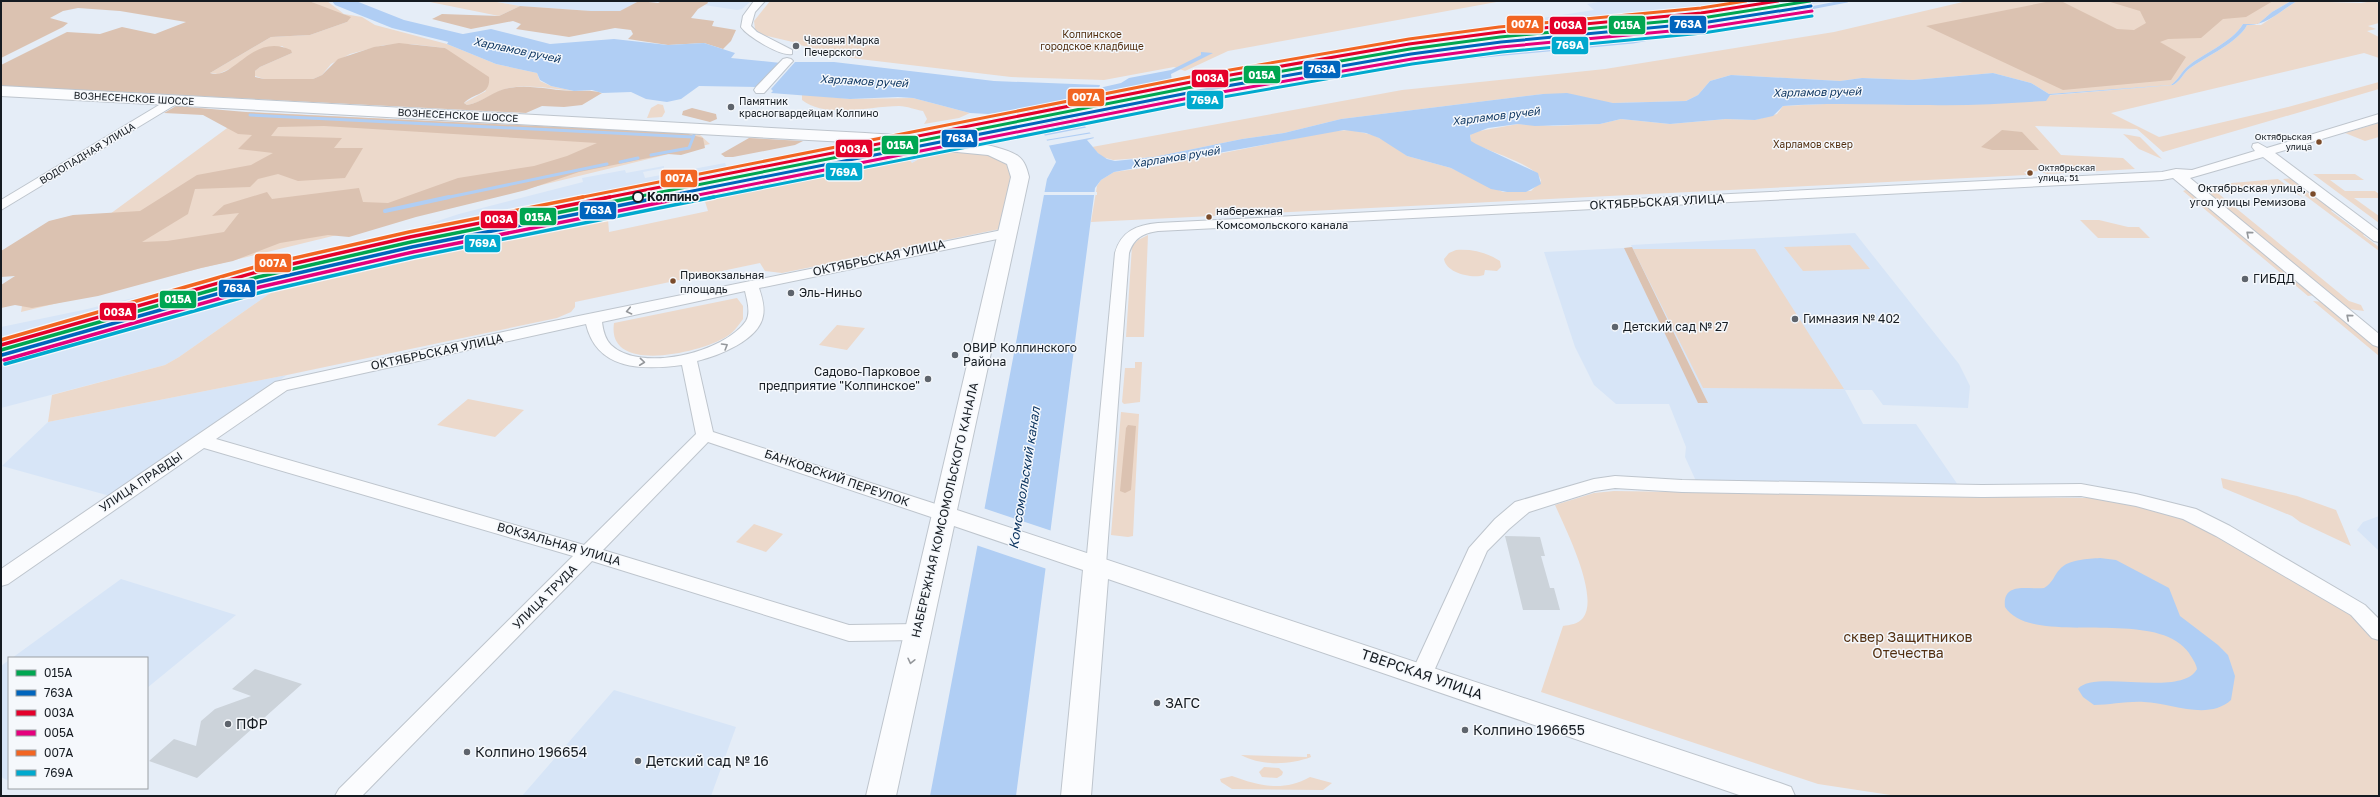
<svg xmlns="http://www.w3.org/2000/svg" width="2380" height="797" font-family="'Golos Text',sans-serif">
<rect width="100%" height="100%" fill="#e5edf7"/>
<path fill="#d7e5f7" d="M491,1H639L621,11H591L520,6Z
M678,1H751L742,9L737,10Z
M1604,1H1834L1707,21L1520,38L1381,56L1093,109L1083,102L1068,104L1075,98L1359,46L1594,10L1587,4Z
M880,142L938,148L912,163L903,152L696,193L697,197L601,217L599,211L411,250V248L299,273L179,357L165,365L1,408V327L83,310L410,232V230L459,214L583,182L582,178L625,170L626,173L664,166V168L643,172L645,178L725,163L727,168L850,144L853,148Z
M1855,233L1959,364L1970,386L1968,408L1883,405L1872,390H1845L1863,424H1916L1958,485L1696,481L1685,457L1686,447L1669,404H1616L1594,385L1575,347L1544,252L1624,248L1698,402L1708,403L1631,245Z
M287,375L110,496L2,466L48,422Z
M2379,516V551L2357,530L2363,522Z
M121,579L236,615L147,688V658H12Z
M9,660V781L1,777V666Z
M614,690L736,727L711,796H522Z"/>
<path fill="#ecd9cb" d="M309,1H327L344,14L362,17L375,25L447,44L496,64L537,73L540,81L551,86L574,91C553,89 530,84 509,88C494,91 482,103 467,105L464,103L486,91L445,48L411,44L384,45L350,54L331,64L322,75L313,79H264L255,76V71L260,67L292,53L282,46L218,74L210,73L271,37L310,35L347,22L344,14L336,13Z
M425,1H491L520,6L499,16Z
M770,1H1502L1228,51L1185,71L1174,67L1104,80L1011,77L851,58L796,44L797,43L763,35L755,29L754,21Z
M1967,1H2291L2272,12L2258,24H2243C2232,43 2201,54 2186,68C2180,74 2178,80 2171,85L2049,94L2031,83L1993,73L1913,80L1862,78L1840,81L1731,75L1710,81L1698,95L1686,101L1613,103L1543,94L1341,119L1284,133L1242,139L1154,157L1113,160L1102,157L1092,147L1402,90L1605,69L1834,32Z
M2297,1L2361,3L2373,1L2379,3V23L2368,26L2376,29L2367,31L2379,37V58L2364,53L2111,113L2159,137L2288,107L2379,82V89L2163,152L2137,129L2035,126L2061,155L2123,158L2135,169L2047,174L2038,171L2024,172L2027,175L1091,222L1097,186L1101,180L1114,172L1158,166L1333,131L1351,130L1373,135L1389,143L1407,156L1451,168L1503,192L1531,191L1541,181C1539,165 1486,151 1471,142L1470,135L1474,132L1518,124L1553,126L1600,124L1621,119L1670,124L1726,119L1755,120L1777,114L1783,106L1845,103L1931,105L2173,85C2181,81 2183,73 2190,68C2205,57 2239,42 2247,25H2261Z
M802,94L850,99L913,98L970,113L959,118L924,124L927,119L923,111C916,110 907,106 899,106C871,106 826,119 802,100Z
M658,104L663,105L665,112L662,117L647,118L651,108Z
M249,112L700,135L710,144L21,312L23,300L1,294Z
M2379,123V137L2365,141L2345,133Z
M2123,134L2140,137L2162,159L2139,149Z
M938,148C955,150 1011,151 1011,174C1011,192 1003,212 1000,229L782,273L765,271L760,263L575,302V307L571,312L557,318L287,375L48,422L52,395L165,365L179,357L299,273L411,248V250L599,211L601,217L615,214V217L608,219L609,232L708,211L702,192L904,152L912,163Z
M2313,174H2355L2364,180H2330L2345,191H2375L2379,194V198H2354L2379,216V223Z
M2293,178L2305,188L2302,189C2313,197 2324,202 2334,209L2331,211L2355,229L2366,233L2363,235L2379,247V251L2283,179Z
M2278,179L2304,198L2281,185L2214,190L2349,301L2361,305L2364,311L2349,309L2200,188L2232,183Z
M2188,189L2316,295L2308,296L2183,191Z
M2080,220H2099L2128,227H2139L2150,238H2098Z
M1148,235L1144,337H1126L1132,246L1138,240Z
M1850,245L1870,269L1803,271L1784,247Z
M1633,249H1755L1844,389L1703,388Z
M1456,250C1472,249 1486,252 1500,261L1501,267L1497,271L1485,270L1484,275C1472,279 1446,273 1444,259L1449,253Z
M737,298L743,306V319C738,326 733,333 726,337C702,352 606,376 614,323Z
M2313,301L2324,302L2379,348V356Z
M837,325L865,328L847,350L819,345Z
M1135,362H1142L1140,402L1124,404L1122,402L1125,368H1135Z
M468,399L524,410L495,437L437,425Z
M1121,412L1139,414L1133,536L1128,537L1111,535Z
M2221,478L2297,496L2336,510L2351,546L2300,522L2292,516L2223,488Z
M1614,491L2090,498L2109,499L2187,519L2352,613L2379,639V796H1897L1818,784L1541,692L1563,626C1570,625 1578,624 1583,618C1600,596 1565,528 1555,505L1594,493Z
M754,524L783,534L766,552L736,542Z
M1307,754H1310L1311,757C1290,765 1261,766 1241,755L1307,757Z
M1264,767L1279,768L1283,772L1282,775L1277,778L1262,777L1259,772Z
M1232,776C1259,786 1283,792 1310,777L1332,783L1323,790L1232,789L1221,782L1220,779Z"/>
<path fill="#dbc2b1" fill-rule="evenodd" d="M1,1H309L351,17L347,22L310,35L271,37L210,73C234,81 252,32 291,50L292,53L260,67L255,71V77L264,79H313L322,75L338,59L374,47L399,43L445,48L489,77C491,96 474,92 464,103L467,105C482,103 494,90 509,88C531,84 553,91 575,91C585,91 592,90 602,93L582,105L564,107L542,106L526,113L1,86V65L67,32L100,34L122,27L155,34L186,22L120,11L78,8L63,11L50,18L68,23L63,27L1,58Z
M639,1L658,3L662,1H707L708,3L698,9L691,18L714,21L712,26L736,30L731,41L723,49L704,43L668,45L628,39L633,34L631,30L615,28L569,37L516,29L521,24L513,21L471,29L432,19L442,14L499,16L520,6L591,11H620Z
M2051,1H2061L2117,29L2134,30L2146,23L2140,11L2107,1H2273L2246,17L2223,19L2201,38L2168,39L2160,42L2186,57L2171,80L2063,90L1926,26Z
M176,106L246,112L685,133L703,138L705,148L681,155L668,154L579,172L526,190L416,217L349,237L328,235L280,243L233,261L201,268L98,296L32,308L15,305L1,308V285L15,276L1,277V251L49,221L73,215L140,211L197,175L251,165L273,153L238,149L252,135L238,134L203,115L164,113ZM324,126L597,143L567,156L534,166L458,178L388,203L363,202L359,188L272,199L267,192L224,205L212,216L239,213L224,232L167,241L142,242L188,214L195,189L250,187L258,179L278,174L298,181L345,178L363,148H334L342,138L271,136L278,127Z
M692,108L716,114L717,119L710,122L682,115L683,111Z
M2002,130L2022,132L2039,150H1992L1981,147Z
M749,138L803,141L795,145L733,157H725L721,154Z
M1632,247L1708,403H1698L1624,248Z
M1128,425L1136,426L1131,490L1125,493L1120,491L1126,428Z"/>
<path fill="#b0cef4" d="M2291,1H2297C2280,11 2267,26 2247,25C2239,42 2205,57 2190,68C2183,73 2181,81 2173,85L2050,95L2046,101C2007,103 1968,106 1930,105C1880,105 1832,102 1783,106L1773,116L1755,120L1726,119L1670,124L1621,119L1600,124L1535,126L1518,124L1488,128L1470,135L1471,141L1476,144L1538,173L1541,184L1526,192H1507L1491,189L1451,168L1407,156L1379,138L1366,133L1344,130L1114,172L1101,180L1095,188L1016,796H930L1047,179L1056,162L1039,122L1027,112L1008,111L988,114L970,113L913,98L898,97L850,99L771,93L773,91L771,89L795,62H834L994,81L1100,85L1099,88L1121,83L1129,78L1171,70L1201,55V52L1213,53L1171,74L1172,81L1071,100L1068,104L1094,138L1087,140L1098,153L1107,159L1115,161L1154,157L1242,139L1284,133L1341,119L1543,94L1567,93L1613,103L1686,101L1698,95L1710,81L1731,75L1840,81L1862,78L1913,80L1993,73L2031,83L2049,94L2171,85C2178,80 2180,74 2186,68C2201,54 2232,43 2243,24H2258L2272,12Z
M491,29L550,44L614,39L668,45L704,43L735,53L731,58L781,63L758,87L699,86L681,99L667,102L646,99L631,92L602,93L592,90L574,91L551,86L540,80L537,73L496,64L447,44L452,36Z
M2100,558L2116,560L2169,588L2180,616L2218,645L2228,655L2235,676L2231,700C2208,721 2171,703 2144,702C2127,701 2110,705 2094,705L2083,697L2078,689C2093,669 2182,698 2197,669C2196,663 2192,658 2189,653C2155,605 2032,649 2005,607C2002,581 2029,590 2044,588C2053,583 2054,575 2060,569C2069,559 2088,559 2100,558Z"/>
<path fill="#e5edf7" d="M1071,104L1077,112L1034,121L1023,114Z
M1089,127L1092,132L1045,140L1043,136Z
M1093,133L1095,137L1047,146L1045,141Z
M1043,192H1097V195H1043Z
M983,508L1052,531L1047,569L976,545Z"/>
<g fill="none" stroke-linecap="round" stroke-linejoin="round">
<path stroke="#b0cef4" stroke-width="3" d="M1100,112L1388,65L1633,42L1847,1
M250,115L693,137
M651,155L689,148L694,135
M620,162L638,158
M445,198L607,164"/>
<path stroke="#b0cef4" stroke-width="4" d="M385,211L449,197"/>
<path fill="#b0cef4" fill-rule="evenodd" d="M332,1H356L404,20L496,42L498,46L496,50L489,52L392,28L335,5Z"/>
</g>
<path fill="#ccd3da" d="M1505,536L1540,537L1545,556H1541L1550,588H1554L1560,610H1523Z
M255,669L302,684L197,778L149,761L174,739L196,746L201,721L215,709L251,696L232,689Z"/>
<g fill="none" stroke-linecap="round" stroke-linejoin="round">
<g stroke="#bec5cd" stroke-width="2">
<path id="street" d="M754,1H765L755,12L751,26L757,32L792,50V54C781,57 747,36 741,27L743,16Z
M787,58L791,59L793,61L791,63L764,93H756L754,90L756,87L783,59Z
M174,96L178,97L180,100L178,103L1,210V200Z
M2379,114V122L2275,153L2379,231V242L2374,241L2263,157L2190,178L2379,334V347L2373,345L2173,178L2162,180L1158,231C1143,233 1134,238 1129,253L1106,565L1103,570L1096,572L1089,570L1086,565L1115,253C1121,231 1137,225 1158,223L2162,172L2176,169L2192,170L2255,151L2252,147L2253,144L2258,143L2267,148Z
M1007,229L1012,230L1014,233L1012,236L759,288C762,297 765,307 763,316C759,340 718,356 697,361L713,432L951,509L953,514L951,519L944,520L937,519L708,442L603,550L849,625L918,624L925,626L928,632L925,638L918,640L849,641L592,561L362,796H335L339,789L573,556L204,448L8,584L1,586V569L275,382L549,322ZM745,291C747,300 751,313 746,321C724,353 640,373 611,345C605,339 603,330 602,322ZM586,324C597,371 643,370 682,365L696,434L584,545L216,439L287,390Z
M1615,476L1682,480L1982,485L2081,484L2136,494L2196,509L2230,526L2365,605L2379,619V640L2372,638L2351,615L2216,536L2183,519L2136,506L2081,496L1982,497L1682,492L1615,488L1595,491L1529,512L1509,529L1487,551L1430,680L1422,682L1414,680L1411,674L1469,548L1495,519L1515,502L1594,479Z"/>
</g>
<g stroke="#bec5cd" stroke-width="2">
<path id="secondary" d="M1,86L865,133C901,136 991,138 1018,156C1025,161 1027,169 1029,177L957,510L1780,783L1791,787L1795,796H1742L1108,579L1091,796H1061L1083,570L954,526L896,796H866L1011,177L1007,164L988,155L865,143L1,96Z"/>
</g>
<use href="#street" fill="#fbfcfe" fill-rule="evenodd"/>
<use href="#secondary" fill="#fbfcfe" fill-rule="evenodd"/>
<g stroke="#f5f8fc" stroke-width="5">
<path id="rail-1-far1" d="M631,198L1197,86L1410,49L1500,37L1702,18L1810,1"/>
</g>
<g stroke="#f5f8fc" stroke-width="6">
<path id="rail-1" d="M1,350L258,277L411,242L636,197"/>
</g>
<g stroke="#f5f8fc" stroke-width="5">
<path id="rail-2-far1" d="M657,198L1198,91L1411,54L1501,42L1702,23L1811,6"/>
</g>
<g stroke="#f5f8fc" stroke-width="6">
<path id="rail-2" d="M2,355L259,282L412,247L662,197"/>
</g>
<g stroke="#f5f8fc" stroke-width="5">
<path id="rail-3-far1" d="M605,198L1196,81L1409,44L1500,32L1701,13L1778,1"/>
</g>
<g stroke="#f5f8fc" stroke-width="6">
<path id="rail-3" d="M1,345L257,272L410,237L610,197"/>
</g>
<g stroke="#f5f8fc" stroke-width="5">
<path id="rail-4-far1" d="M683,198L1199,96L1412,59L1501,47L1703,28L1812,11"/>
</g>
<g stroke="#f5f8fc" stroke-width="6">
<path id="rail-4" d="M4,360L260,287L413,252L688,197"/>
</g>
<g stroke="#f5f8fc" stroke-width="5">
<path id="rail-5-far1" d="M578,198L1195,76L1409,39L1499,27L1701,8L1746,1"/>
</g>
<g stroke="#f5f8fc" stroke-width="6">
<path id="rail-5" d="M1,340L255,267L409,232L583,197"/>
</g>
<g stroke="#f5f8fc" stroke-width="5">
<path id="rail-6-far1" d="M709,198L1200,101L1412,64L1502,52L1703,33L1812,16"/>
</g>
<g stroke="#f5f8fc" stroke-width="6">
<path id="rail-6" d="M5,364L262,292L414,257L714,197"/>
</g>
<use href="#rail-1-far1" stroke="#00a651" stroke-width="3"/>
<use href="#rail-1" stroke="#00a651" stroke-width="3.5"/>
<use href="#rail-2-far1" stroke="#0065bd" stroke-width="3"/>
<use href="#rail-2" stroke="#0065bd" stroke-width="3.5"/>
<use href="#rail-3-far1" stroke="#e4002b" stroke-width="3"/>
<use href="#rail-3" stroke="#e4002b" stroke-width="3.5"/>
<use href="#rail-4-far1" stroke="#e5007d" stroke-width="3"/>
<use href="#rail-4" stroke="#e5007d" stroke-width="3.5"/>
<use href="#rail-5-far1" stroke="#f26522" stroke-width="3"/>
<use href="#rail-5" stroke="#f26522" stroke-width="3.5"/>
<use href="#rail-6-far1" stroke="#00a9ce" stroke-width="3"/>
<use href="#rail-6" stroke="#00a9ce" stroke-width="3.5"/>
</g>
<defs><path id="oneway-chevron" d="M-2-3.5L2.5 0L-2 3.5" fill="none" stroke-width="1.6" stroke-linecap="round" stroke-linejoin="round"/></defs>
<g stroke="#94979b">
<use href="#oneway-chevron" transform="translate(2249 234) rotate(-140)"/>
<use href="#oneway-chevron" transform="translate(629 311) rotate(168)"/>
<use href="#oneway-chevron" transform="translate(2349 317) rotate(-140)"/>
<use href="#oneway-chevron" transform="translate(725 346) rotate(-31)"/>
<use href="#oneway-chevron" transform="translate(642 362) rotate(6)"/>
<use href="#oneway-chevron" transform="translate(911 661) rotate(103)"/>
</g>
<g fill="#5e646c" stroke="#f5f8fc" stroke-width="1.5">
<circle cx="796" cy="46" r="4"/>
<circle cx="731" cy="107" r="4"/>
<circle cx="2245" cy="279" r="4"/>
<circle cx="791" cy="293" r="4"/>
<circle cx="1795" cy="319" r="4"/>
<circle cx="1615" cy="327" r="4"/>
<circle cx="955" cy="355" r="4"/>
<circle cx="928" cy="379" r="4"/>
<circle cx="1157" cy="703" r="4"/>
<circle cx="228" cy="724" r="4"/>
<circle cx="1465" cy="730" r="4"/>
<circle cx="467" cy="752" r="4"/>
<circle cx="638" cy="761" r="4"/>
</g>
<g fill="#7a4b2a" stroke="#f5f8fc" stroke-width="1.5">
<circle cx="2319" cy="142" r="3.5"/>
<circle cx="2030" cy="173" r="3.5"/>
<circle cx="2313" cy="194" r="3.5"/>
<circle cx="1209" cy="217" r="3.5"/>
<circle cx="673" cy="281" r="3.5"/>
</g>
<circle fill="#f5f8fc" stroke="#151b21" stroke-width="2" cx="638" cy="197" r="5"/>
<g text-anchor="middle" stroke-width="3" stroke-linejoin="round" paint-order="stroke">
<g font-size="9" fill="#151b21" stroke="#f5f8fc" text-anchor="end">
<text x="2312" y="140">Октябрьская<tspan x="2312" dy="10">улица</tspan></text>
<text x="2038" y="171" text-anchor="start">Октябрьская<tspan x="2038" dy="10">улица, 51</tspan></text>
</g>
<g font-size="10" fill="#533011" stroke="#f5f8fc">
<text x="1092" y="38">Колпинское<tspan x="1092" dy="12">городское кладбище</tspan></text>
<text x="1813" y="148">Харламов сквер</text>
</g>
<g font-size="10" fill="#151b21" stroke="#f5f8fc" text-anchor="start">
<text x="804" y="44">Часовня Марка<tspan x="804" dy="12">Печерского</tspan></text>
<text x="739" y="105">Памятник<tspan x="739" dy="12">красногвардейцам Колпино</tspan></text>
</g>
<g font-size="10" fill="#151b21" stroke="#f5f8fc">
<text transform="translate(134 98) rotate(3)" y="4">ВОЗНЕСЕНСКОЕ ШОССЕ</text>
<text transform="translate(458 115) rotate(3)" y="4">ВОЗНЕСЕНСКОЕ ШОССЕ</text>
<text transform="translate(87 153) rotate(-31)" y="4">ВОДОПАДНАЯ УЛИЦА</text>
</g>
<g font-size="11" font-style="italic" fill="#0a335f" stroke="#f5f8fc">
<text transform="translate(517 50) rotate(12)" y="4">Харламов ручей</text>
<text transform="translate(864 81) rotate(3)" y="4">Харламов ручей</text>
<text transform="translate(1817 92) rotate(-1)" y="4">Харламов ручей</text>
<text transform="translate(1496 116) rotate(-7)" y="4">Харламов ручей</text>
<text transform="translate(1176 157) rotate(-9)" y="4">Харламов ручей</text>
</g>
<g font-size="11" fill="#151b21" stroke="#f5f8fc" text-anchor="start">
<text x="2306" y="192" text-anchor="end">Октябрьская улица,<tspan x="2306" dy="14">угол улицы Ремизова</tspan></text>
<text x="1216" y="215">набережная<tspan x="1216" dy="14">Комсомольского канала</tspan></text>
<text x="680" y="279">Привокзальная<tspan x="680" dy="14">площадь</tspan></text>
</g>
<g font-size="12" font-weight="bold" fill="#151b21" stroke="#f5f8fc" text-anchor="start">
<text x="647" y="201">Колпино</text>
</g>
<g font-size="12" fill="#151b21" stroke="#f5f8fc">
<text transform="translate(1657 202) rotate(-3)" y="4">ОКТЯБРЬСКАЯ УЛИЦА</text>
<text transform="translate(879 258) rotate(-12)" y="4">ОКТЯБРЬСКАЯ УЛИЦА</text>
<text transform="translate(437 352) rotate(-12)" y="4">ОКТЯБРЬСКАЯ УЛИЦА</text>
<text transform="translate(837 478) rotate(19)" y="4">БАНКОВСКИЙ ПЕРЕУЛОК</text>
<text transform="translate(141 482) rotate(-34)" y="4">УЛИЦА ПРАВДЫ</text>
<text transform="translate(945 510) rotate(-77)" y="4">НАБЕРЕЖНАЯ КОМСОМОЛЬСКОГО КАНАЛА</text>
<text transform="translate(559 544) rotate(16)" y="4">ВОКЗАЛЬНАЯ УЛИЦА</text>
<text transform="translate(545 597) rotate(-45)" y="4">УЛИЦА ТРУДА</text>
</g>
<g font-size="12" fill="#151b21" stroke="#f5f8fc" text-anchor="start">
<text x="2253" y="283">ГИБДД</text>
<text x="799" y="297">Эль-Ниньо</text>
<text x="1803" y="323">Гимназия № 402</text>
<text x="1623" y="331">Детский сад № 27</text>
<text x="963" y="352">ОВИР Колпинского<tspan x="963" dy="14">Района</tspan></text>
<text x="920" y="376" text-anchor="end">Садово-Парковое<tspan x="920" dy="14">предприятие "Колпинское"</tspan></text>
</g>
<g font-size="13" font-style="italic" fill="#0a335f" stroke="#f5f8fc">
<text transform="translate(1024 478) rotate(-81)" y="5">Комсомольский канал</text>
</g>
<g font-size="14" fill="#533011" stroke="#f5f8fc">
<text x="1908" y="642">сквер Защитников<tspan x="1908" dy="16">Отечества</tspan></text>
</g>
<g font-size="14" fill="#151b21" stroke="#f5f8fc">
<text transform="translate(1422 674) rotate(19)" y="5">ТВЕРСКАЯ УЛИЦА</text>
</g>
<g font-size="14" fill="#151b21" stroke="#f5f8fc" text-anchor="start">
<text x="1165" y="708">ЗАГС</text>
<text x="236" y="729">ПФР</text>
<text x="1473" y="735">Колпино 196655</text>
<text x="475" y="757">Колпино 196654</text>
<text x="646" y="766">Детский сад № 16</text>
</g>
</g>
<g stroke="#f5f8fc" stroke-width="1.5">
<rect x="1669" y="15" width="38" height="19" rx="4" fill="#0065bd"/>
<rect x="1506" y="15" width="38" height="19" rx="4" fill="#f26522"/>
<rect x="1608" y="15" width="38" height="20" rx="4" fill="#00a651"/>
<rect x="1549" y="16" width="38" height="19" rx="4" fill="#e4002b"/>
<rect x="1551" y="36" width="38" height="19" rx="4" fill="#00a9ce"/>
<rect x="1303" y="60" width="38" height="19" rx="4" fill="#0065bd"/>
<rect x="1243" y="65" width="38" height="19" rx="4" fill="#00a651"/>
<rect x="1191" y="69" width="38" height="19" rx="4" fill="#e4002b"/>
<rect x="1067" y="88" width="38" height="19" rx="4" fill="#f26522"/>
<rect x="1186" y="90" width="38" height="20" rx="4" fill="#00a9ce"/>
<rect x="941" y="129" width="37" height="19" rx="4" fill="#0065bd"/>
<rect x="881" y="135" width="38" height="20" rx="4" fill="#00a651"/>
<rect x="835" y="139" width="38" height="19" rx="4" fill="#e4002b"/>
<rect x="825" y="162" width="38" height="19" rx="4" fill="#00a9ce"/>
<rect x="660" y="169" width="38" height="19" rx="4" fill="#f26522"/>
<rect x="579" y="201" width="38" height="19" rx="4" fill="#0065bd"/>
<rect x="519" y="207" width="38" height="19" rx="4" fill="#00a651"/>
<rect x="480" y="210" width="38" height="19" rx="4" fill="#e4002b"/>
<rect x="464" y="234" width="37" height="19" rx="4" fill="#00a9ce"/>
<rect x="254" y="253" width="38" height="20" rx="4" fill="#f26522"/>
<rect x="218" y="279" width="38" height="19" rx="4" fill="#0065bd"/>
<rect x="159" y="290" width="38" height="19" rx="4" fill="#00a651"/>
<rect x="99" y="302" width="38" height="19" rx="4" fill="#e4002b"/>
</g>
<g font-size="11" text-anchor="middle" font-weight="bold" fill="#fff">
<text x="1688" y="28">763А</text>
<text x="1525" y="28">007А</text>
<text x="1627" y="29">015А</text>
<text x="1568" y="29">003А</text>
<text x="1570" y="49">769А</text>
<text x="1322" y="73">763А</text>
<text x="1262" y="79">015А</text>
<text x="1210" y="82">003А</text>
<text x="1086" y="101">007А</text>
<text x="1205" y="104">769А</text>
<text x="960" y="142">763А</text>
<text x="900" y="149">015А</text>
<text x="854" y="153">003А</text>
<text x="844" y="176">769А</text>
<text x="679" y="182">007А</text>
<text x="598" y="214">763А</text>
<text x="538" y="221">015А</text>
<text x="499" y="223">003А</text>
<text x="483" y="247">769А</text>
<text x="273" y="267">007А</text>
<text x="237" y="292">763А</text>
<text x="178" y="303">015А</text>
<text x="118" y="316">003А</text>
</g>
<rect width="2380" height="797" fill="none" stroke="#151b21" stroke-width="4"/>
<rect x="8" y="657" width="140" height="132" fill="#f5f8fc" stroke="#9ba0a4"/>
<rect x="16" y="670" width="20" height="6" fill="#00a651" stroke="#9ba0a4"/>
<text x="44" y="677" font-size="12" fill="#151b21">015А</text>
<rect x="16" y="690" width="20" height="6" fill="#0065bd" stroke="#9ba0a4"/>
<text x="44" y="697" font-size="12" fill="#151b21">763А</text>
<rect x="16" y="710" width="20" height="6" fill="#e4002b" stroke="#9ba0a4"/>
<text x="44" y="717" font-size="12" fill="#151b21">003А</text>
<rect x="16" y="730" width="20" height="6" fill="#e5007d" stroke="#9ba0a4"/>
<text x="44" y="737" font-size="12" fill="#151b21">005А</text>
<rect x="16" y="750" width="20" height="6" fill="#f26522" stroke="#9ba0a4"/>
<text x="44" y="757" font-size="12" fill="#151b21">007А</text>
<rect x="16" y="770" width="20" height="6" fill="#00a9ce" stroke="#9ba0a4"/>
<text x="44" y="777" font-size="12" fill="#151b21">769А</text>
</svg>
